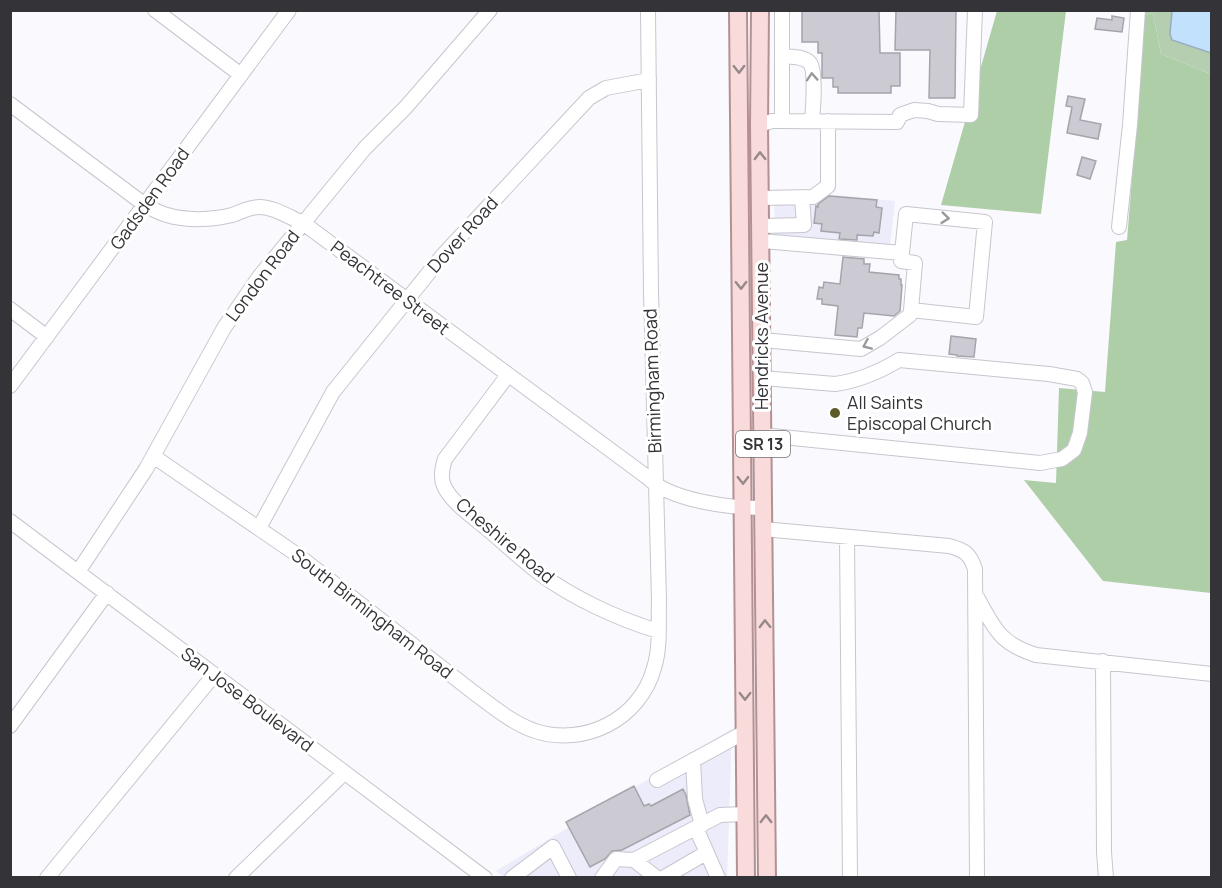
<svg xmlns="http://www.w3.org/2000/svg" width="1222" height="888" font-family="Manrope,sans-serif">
<rect width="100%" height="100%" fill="#f9f9fe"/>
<path fill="#ececfb" d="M774,189L895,201L890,247L775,236Z
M732,729L727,877L505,878L496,871Z"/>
<path fill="#b5ceb0" d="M1145,11H1172L1170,34L1172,40L1211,53V74L1161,54L1153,13L1145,15Z"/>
<path fill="#aecea8" d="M997,11H1066L1041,214L941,205Z
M1153,13L1161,54L1211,74V593L1103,581L1024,480L1056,483L1059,388L1105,392L1116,242L1127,240L1145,15Z"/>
<path fill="#c2e1fd" stroke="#97adc2" stroke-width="1.5" d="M1172,11H1211V53L1172,40L1170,34Z"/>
<path fill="#cccbd4" stroke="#a4a4ab" stroke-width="1.5" d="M802,10H879L880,53H900V86H891V93H838V87H833V78H822V53H818V42H802Z
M896,10H956L955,98H929L930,50H895Z
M1112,16L1124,18L1122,32L1095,29L1097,18L1112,20Z
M1068,96L1085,99L1080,120L1101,124L1098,139L1067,133L1072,107L1066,106Z
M1082,157L1096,161L1090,179L1077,175Z
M829,196L877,200L876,207L882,208L879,233L874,232L873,236L857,235V240L839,239L840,233L821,231L822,224L814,223L816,206L818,207V204Z
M843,257L864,259V264H870L869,272L899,275V279H901V285H902L900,311L894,316L864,313L862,328H858L857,337L835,335L838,306L822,304V299H817L819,287L823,288L824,282L840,284Z
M951,336L976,339L974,357L957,356V355L949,354Z
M634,786L644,806L649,804L651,806L683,789L686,795L690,815L622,850L612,851L605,859L590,867L566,822Z"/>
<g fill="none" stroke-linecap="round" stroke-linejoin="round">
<g stroke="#c6c6ce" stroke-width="16">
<path id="minor" d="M155,10L241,75
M782,56C791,57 804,56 810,63C816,71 813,110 812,121
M10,104L145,205C152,209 159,213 167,215C187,221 212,220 232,215C241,212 249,207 259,207C274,207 289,217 303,223L647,477C670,501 731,508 763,508
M782,121V10
M759,125L772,121H782L897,122L900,115L914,110L928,111L938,114L971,115L975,10
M761,198L813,197L828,186V121
M761,226L804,225L802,197
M1119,227L1130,125L1138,10
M761,241L902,253L901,261L915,263L911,310L976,317L985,222L906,214L902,253
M10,309L47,337
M762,340L861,349L880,338L910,315L911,310
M508,375L445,459C442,468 440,477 444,486C451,502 473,517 486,528C504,543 521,559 539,573C573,598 618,619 658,631
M762,378L835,384C858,381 879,372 899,360L1049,374L1077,379L1082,383L1085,392L1080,433L1074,450L1062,459L1040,463L762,435
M10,386L289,10
M153,456L299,556L473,692C492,706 512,723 535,731C585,747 640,719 654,668C661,646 658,622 659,600L651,292L648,10
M10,521L485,878
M259,528L333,392L443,255L589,98L606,88L649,80
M763,529L949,546C965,550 970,554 975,569L977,878
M847,537L850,878
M78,572L146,469L224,328L259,277L365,148L406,107L490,10
M977,597C994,628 1000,644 1036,655L1212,674
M1103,661L1104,852L1106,878
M10,726L107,593
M693,760L695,799L702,825
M657,780L745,732
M696,828L718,878
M634,860L657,878
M47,878L214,675
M236,878L344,773
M512,878L553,847L569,878
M602,878L616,859L634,860L720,815L745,814
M663,878L706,853"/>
</g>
<g stroke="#b39192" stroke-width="20">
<path id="major" d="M738,10L746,878
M760,10L759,125L767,878"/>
</g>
<use href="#minor" stroke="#fff" stroke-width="14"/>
<use href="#major" stroke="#fadbdb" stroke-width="16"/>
</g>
<defs><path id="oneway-chevron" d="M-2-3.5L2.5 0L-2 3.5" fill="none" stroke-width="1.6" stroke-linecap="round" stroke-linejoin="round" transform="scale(1.5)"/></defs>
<g stroke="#97888a">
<use href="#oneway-chevron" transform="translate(739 69) rotate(89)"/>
<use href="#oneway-chevron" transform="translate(760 156) rotate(-91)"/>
<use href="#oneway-chevron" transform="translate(741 285) rotate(89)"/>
<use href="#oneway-chevron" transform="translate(743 480) rotate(89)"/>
<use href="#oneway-chevron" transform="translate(765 624) rotate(-91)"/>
<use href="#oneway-chevron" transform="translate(745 696) rotate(90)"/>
<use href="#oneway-chevron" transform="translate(766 819) rotate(-90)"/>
</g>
<g stroke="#9a9a9c">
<use href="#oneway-chevron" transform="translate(812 77) rotate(-94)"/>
<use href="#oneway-chevron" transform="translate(945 218) rotate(6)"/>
<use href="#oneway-chevron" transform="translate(867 345) rotate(156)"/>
</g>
<circle fill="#5d5c29" stroke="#fff" stroke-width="2" cx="835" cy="413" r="6"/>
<g text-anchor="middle" stroke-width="6" stroke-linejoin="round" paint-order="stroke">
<rect fill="#fff" stroke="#717174" stroke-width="1.5" x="736" y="431" width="54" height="26" rx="4.5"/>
<g font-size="16" font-weight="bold" fill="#343438">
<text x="763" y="450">SR 13</text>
</g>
<g font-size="18" fill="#343438" stroke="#fff">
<text transform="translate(150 199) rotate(-54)" y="6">Gadsden Road</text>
<text transform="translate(463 235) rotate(-48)" y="6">Dover Road</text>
<text transform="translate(263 276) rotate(-53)" y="6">London Road</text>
<text transform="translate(390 288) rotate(37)" y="6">Peachtree Street</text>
<text transform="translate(762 336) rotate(-90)" y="6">Hendricks Avenue</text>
<text transform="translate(653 381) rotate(-92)" y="6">Birmingham Road</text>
<text transform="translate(505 541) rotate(40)" y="6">Cheshire Road</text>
<text transform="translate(372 614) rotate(38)" y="6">South Birmingham Road</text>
<text transform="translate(247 700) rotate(37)" y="6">San Jose Boulevard</text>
</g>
<g font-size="18" fill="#343438" stroke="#fff" text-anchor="start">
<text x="847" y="409">All Saints<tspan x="847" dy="21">Episcopal Church</tspan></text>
</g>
</g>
<rect width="1222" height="888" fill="none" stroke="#343438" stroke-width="24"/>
</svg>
